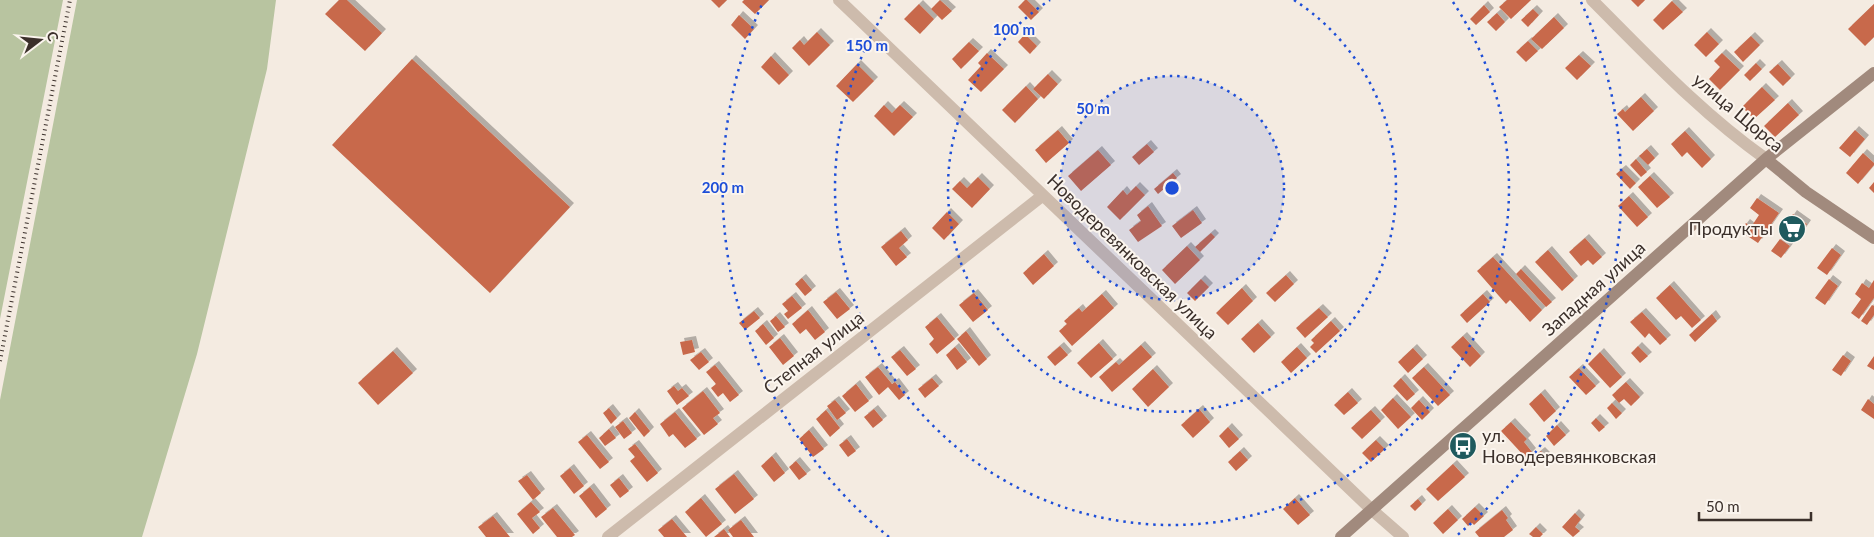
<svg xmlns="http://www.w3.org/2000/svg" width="1874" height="537" font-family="Lato,sans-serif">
<defs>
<filter id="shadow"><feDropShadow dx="4" dy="-4" stdDeviation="0" flood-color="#0004"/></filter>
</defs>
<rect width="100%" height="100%" fill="#f4ebe1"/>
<path fill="#b8c4a0" d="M0,0H63L0,319Z
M77,0H276L267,69L197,354L142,537H0V400Z"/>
<path fill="#c8694b" filter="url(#shadow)" d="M339,0H347L382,33L365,51L325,14Z
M711,0H727L719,8Z
M744,0H769L755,14L742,2Z
M940,0L952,11L942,20L931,9Z
M1025,0H1027L1039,12L1031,20L1018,7Z
M1507,0H1531L1511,19L1499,7Z
M1631,0H1645L1638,7Z
M1672,1L1683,12L1663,30L1653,20Z
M919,4L934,19L920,34L904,19Z
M1874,4V37L1865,46L1848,29Z
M1484,5L1490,12L1476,25L1470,19Z
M1533,9L1539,15L1528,27L1521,20Z
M1497,13L1505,22L1496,31L1487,22Z
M739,15L754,29L745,39L731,25Z
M1554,17L1564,28L1542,49L1531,39Z
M817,32L830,45L809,66L792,48L800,40L804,45Z
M1707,32L1719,44L1706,57L1694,45Z
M1025,34L1037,46L1030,54L1018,42Z
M1751,36L1760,45L1743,62L1734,52Z
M1528,41L1538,51L1526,62L1516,52Z
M969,42L979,51L961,69L952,59Z
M987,53L1004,69L981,92L968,80L981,66L978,63Z
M1722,53L1740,70L1720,90L1709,79L1720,67L1714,61Z
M1579,55L1591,66L1577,80L1565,68Z
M771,56L789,75L779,85L761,67Z
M412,59L570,207L490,293L332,145Z
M1756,63L1762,69L1750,81L1744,75Z
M857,64L874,81L853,102L836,86Z
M1778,64L1791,78L1783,86L1769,72Z
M1048,74L1058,84L1044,99L1033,89Z
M1026,86L1038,99L1015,123L1002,110Z
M1762,87L1775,100L1754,119L1742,107Z
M1641,97L1654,111L1633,131L1617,114L1623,109L1625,112Z
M1788,103L1799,115L1775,137L1764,126Z
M884,105L892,113L900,105L913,117L894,136L874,116Z
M1058,130L1069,143L1046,163L1035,150Z
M1855,130L1865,139L1850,157L1839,148Z
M1685,131L1711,159L1702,168L1687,152L1682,157L1671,144Z
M1147,144L1154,152L1139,165L1132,157Z
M1647,149L1655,158L1648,165L1639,156Z
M1098,150L1111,165L1081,191L1068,176Z
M1863,153L1874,163V165L1858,184L1846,173Z
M1636,159L1647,172L1641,177L1630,165Z
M1622,169L1636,183L1630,189L1616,174Z
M1173,173L1177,178L1158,194L1154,189Z
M1650,176L1670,197L1657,208L1638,187Z
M978,177L990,189L972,208L952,189L960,181L967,188Z
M1874,182V193L1869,188Z
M1136,186L1145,195L1120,220L1107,207L1123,190L1127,195Z
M1629,196L1648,217L1637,227L1618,206Z
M1757,198L1779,213L1758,243L1740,231L1746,223L1751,227L1759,215L1750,208Z
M1148,206L1162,226L1138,242L1129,230L1141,221L1137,215Z
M1193,210L1202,223L1181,238L1172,226Z
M947,212L959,224L944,240L932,228Z
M1793,214L1807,224L1794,243L1780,233Z
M901,231L908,240L899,248L907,257L896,266L881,247Z
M1211,233L1215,237L1200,252L1195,247Z
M1585,238L1602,257L1593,265L1588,260L1581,266L1569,252Z
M1780,239L1790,246L1781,258L1771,251Z
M1187,246L1200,260L1175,284L1162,270Z
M1832,248L1841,255L1827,275L1817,268Z
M1548,250L1574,280L1562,291L1535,262Z
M1044,254L1054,266L1033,285L1023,273Z
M1493,257L1542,310L1530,322L1510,300L1506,304L1477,271Z
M1521,269L1552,302L1546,307L1516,274Z
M1286,275L1294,284L1275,302L1266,293Z
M802,278L812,290L805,296L795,284Z
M1201,279L1209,287L1195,301L1187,293Z
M1829,279L1838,286L1825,305L1815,298Z
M1874,280V298L1859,319L1851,313L1861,299L1855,294L1862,283L1869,288Z
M1670,285L1701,320L1692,328L1681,316L1676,320L1656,298Z
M1242,288L1253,301L1228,325L1216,313Z
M836,292L850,309L837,319L823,302Z
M974,293L988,310L973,322L959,305Z
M1102,294L1114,308L1072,346L1059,331L1067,324L1064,321L1079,308L1082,312Z
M1483,294L1490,302L1467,323L1460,315Z
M792,296L802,308L788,319L784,314L788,311L782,304Z
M1872,305L1874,306V315L1867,325L1861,321Z
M1319,308L1328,317L1305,338L1296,328Z
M808,310L825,332L815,340L806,329L800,334L792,324Z
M754,311L760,318L745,330L739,323Z
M1642,312L1667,339L1660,345L1649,333L1645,338L1630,322Z
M1712,314L1717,321L1695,342L1689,335Z
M776,316L785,327L778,332L770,321Z
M937,317L955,339L937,354L929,344L934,339L925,327Z
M1331,321L1340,331L1316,353L1310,347L1314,343L1311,340Z
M1258,323L1271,337L1254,353L1241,339Z
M763,324L774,338L766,345L755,331Z
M966,331L987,359L979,366L957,339Z
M1463,336L1481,356L1470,367L1451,347Z
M780,338L794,356L783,365L769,347Z
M692,340L695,352L683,355L680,342Z
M1099,343L1113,359L1091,378L1077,363Z
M1141,345L1152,357L1112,392L1099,377L1116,362L1119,365Z
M1060,346L1068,355L1055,366L1047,357Z
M1638,346L1648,356L1640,363L1631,353Z
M955,347L967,362L957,370L946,355Z
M1297,347L1307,358L1291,373L1281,362Z
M1413,348L1423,359L1408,373L1398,362Z
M900,350L916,369L907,376L891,357Z
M393,351L413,373L378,405L358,383Z
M701,352L709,362L699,370L690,360Z
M1600,352L1622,377L1610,388L1588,364Z
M1843,355L1851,361L1841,376L1832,370Z
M1874,356V370L1867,366Z
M715,365L739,395L730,402L723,393L718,397L711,388L716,384L706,372Z
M878,367L892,384L895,382L905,395L899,400L888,387L879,395L865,377Z
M1424,367L1450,395L1438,406L1412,378Z
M1579,368L1596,386L1586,395L1569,377Z
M1153,369L1169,387L1148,407L1132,389Z
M932,378L939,386L925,398L918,389Z
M1401,378L1415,394L1407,401L1393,386Z
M1626,382L1640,397L1631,406L1624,399L1619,403L1612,395Z
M856,384L869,401L855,412L842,396Z
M674,386L678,391L682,388L689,396L677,405L667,391Z
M703,391L720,413L713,418L718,424L704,435L682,408Z
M1348,392L1358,403L1344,415L1334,405Z
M1541,393L1556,411L1544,422L1529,404Z
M1393,398L1411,417L1398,429L1381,410Z
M1868,399L1874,404V419L1861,410Z
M835,400L846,413L837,420L827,406Z
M1419,400L1430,412L1422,420L1411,408Z
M1612,403L1622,413L1616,419L1607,408Z
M609,408L617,418L611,424L603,413Z
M874,409L883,420L873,428L864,417Z
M1199,409L1210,422L1193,438L1181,425Z
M826,410L840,428L830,437L816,419Z
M1371,410L1381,421L1362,439L1351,428Z
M635,412L650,431L644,437L629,418Z
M675,412L697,439L685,448L673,434L669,437L660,424Z
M1596,418L1605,427L1599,432L1591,423Z
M623,421L632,433L624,439L615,427Z
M1511,422L1527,439L1524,442L1532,452L1526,458L1501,431Z
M1557,425L1566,435L1554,446L1546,436Z
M1228,427L1239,439L1229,448L1219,436Z
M609,429L616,438L605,446L599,438Z
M809,430L824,449L813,457L799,439Z
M587,435L609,462L600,469L578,442Z
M847,439L856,451L848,457L839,445Z
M1376,440L1385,449L1371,462L1362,453Z
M635,444L658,473L647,482L630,461L635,457L628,449Z
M1240,451L1248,460L1236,471L1228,462Z
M1541,451L1546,456L1534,467L1529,461Z
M772,456L785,473L774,482L761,466Z
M796,461L807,474L799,480L789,467Z
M1453,464L1465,477L1438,501L1426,489Z
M570,468L584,486L574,494L560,476Z
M734,474L754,499L735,514L715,489Z
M527,475L541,493L533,500L518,481Z
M619,478L629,491L620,498L610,485Z
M590,487L607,509L596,518L579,496Z
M701,498L722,524L706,537L685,512Z
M1295,498L1310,515L1298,525L1283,509Z
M1418,499L1422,504L1415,511L1410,506Z
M531,502L540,512L532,518L540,528L533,534L517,514Z
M1475,507L1484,516L1474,525L1472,523L1468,526L1462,519Z
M553,508L575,535L572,537H557L541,517Z
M1448,509L1458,520L1443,534L1433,523Z
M1502,510L1508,518L1506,520L1513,530L1504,537H1479L1475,532Z
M1575,513L1581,519L1575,527L1580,531L1573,537L1562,527Z
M493,516L510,537H486L478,527Z
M672,519L687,537H664L658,530Z
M741,520L754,537H733L728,530Z
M1536,527L1543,534L1540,537H1533L1529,534Z
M724,529L730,537H714Z"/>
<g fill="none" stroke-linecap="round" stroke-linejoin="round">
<path stroke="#cdbbac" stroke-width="12" d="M839,0L1372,510L1403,537
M1592,0C1648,56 1701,113 1766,159
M608,537L1042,196"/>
<path stroke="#a18a7d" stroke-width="12" d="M1766,159L1806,192L1874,238
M1341,537L1766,159L1874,73"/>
<path stroke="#3b302b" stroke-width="4" stroke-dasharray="1 4" stroke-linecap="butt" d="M0,361L70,0"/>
</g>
<circle cx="1172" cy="188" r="112" fill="#1d4ed8" fill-opacity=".12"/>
<g fill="none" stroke="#1d4ed8" stroke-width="2.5" stroke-dasharray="2.5 5">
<circle cx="1172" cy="188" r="112"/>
<path d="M1294 0A224 224 0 1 1 1050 0"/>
<path d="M1453 2A337 337 0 1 1 891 2"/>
<path d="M889 537A449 449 0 0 1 763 2M1581 2A449 449 0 0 1 1455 537"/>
</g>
<defs>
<g id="supermarket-disc" transform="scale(1.4375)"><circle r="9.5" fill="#1f5a5e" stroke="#fbf5ee"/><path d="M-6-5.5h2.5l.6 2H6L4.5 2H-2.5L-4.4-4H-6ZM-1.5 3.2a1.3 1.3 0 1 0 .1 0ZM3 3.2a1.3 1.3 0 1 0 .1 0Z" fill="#fff"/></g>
<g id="bus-disc" transform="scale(1.4375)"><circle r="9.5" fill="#1f5a5e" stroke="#fbf5ee"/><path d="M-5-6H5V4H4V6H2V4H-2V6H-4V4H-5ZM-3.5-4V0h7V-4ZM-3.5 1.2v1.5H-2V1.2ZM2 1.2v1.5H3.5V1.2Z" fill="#fff"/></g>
</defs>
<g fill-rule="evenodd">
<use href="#supermarket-disc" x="1792" y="229"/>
<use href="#bus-disc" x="1463" y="446"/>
</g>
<g text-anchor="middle" stroke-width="4" stroke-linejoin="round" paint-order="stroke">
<g font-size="18" fill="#3b302b" stroke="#fbf5ee">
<text transform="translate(1738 113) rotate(40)" y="6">улица Щорса</text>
<text transform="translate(1132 257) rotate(44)" y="6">Новодеревянковская улица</text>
<text transform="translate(1594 289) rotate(-42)" y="6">Западная улица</text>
<text transform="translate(814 353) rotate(-38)" y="6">Степная улица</text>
</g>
<g font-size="18" fill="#3b302b" stroke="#fbf5ee" text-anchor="end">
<text x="1773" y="235">Продукты</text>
<text x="1482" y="442" text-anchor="start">ул.<tspan x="1482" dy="21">Новодеревянковская</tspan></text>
</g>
</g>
<circle cx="1172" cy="188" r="8" fill="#1d4ed8" stroke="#fbf5ee" stroke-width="2.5"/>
<g font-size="15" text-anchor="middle" font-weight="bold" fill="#1d4ed8" stroke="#fbf5ee" stroke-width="4" stroke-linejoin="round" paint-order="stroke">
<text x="1014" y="35">100 m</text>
<text x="867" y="51">150 m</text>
<text x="1093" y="114">50 m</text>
<text x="723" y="193">200 m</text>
</g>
<g transform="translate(40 40) rotate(74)" stroke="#fbf5ee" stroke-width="4" paint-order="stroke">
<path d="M0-4L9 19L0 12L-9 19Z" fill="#3b302b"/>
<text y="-8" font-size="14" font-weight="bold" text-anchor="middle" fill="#3b302b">С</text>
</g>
<path d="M1699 512v8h112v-8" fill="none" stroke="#3b302b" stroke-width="2.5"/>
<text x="1706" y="512" font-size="15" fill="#3b302b" stroke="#fbf5ee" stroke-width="4" paint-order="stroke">50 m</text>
</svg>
